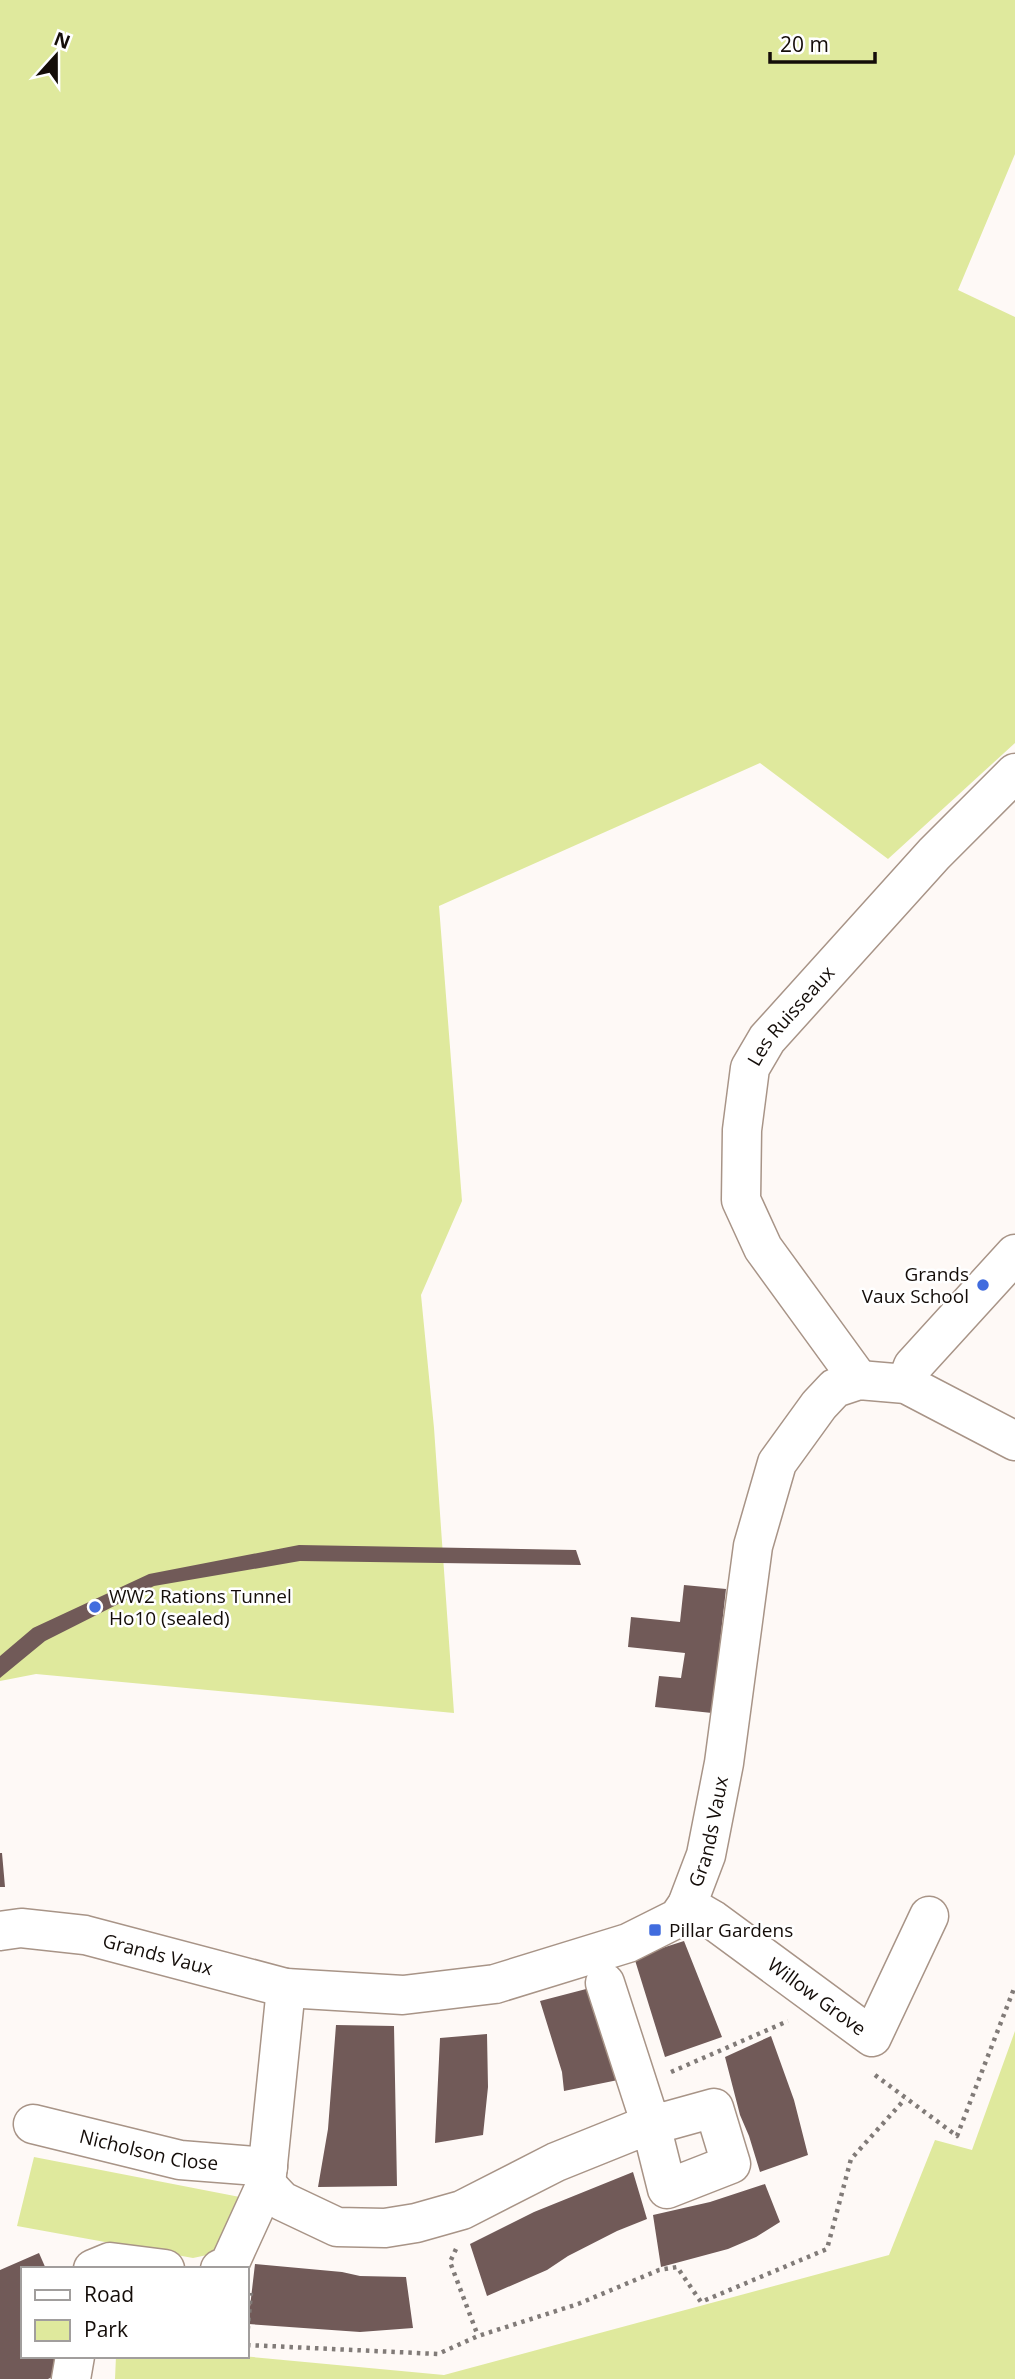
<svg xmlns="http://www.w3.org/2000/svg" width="1015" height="2379" font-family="'Open Sans',sans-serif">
<rect width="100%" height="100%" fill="#fef9f6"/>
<path fill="#dfe99d" d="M0,0H1015V154L958,290L1015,317V743L888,859L760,763L439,906L462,1201L421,1295L434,1428L454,1713L36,1674L0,1681Z
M1015,2031V2379H115L116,2356H242L444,2375L889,2255L935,2140L972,2150Z
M34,2157L245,2198L226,2251L193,2258L17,2226Z"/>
<path fill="#715a58" d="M299,1545L576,1550L581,1565L300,1561L154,1586L45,1641L0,1678V1656L33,1628L149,1574Z
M684,1585L726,1589L712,1713L655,1707L659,1676L681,1678L685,1653L628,1647L631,1617L680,1622Z
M0,1853H2L5,1887H0Z
M684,1941L722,2037L665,2057L634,1957Z
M590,1988L603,2040L618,2080L564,2091L562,2072L540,2001Z
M336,2025L394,2026L397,2186L318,2187L328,2129Z
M487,2034L488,2087L483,2135L435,2143L440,2038Z
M771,2036L794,2100L808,2155L760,2172L749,2136L740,2115L725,2057Z
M633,2172L647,2219L617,2231L568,2256L547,2270L487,2296L470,2244L534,2212Z
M765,2184L780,2222L756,2237L728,2249L661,2267L653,2215L710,2202Z
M39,2253L46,2269H23V2356H60L66,2370L48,2379H0V2270Z
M255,2264L342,2272L360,2276L406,2277L413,2328L360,2332L248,2324Z"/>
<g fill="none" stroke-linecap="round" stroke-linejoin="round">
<g stroke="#a89487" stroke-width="41">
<g id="minor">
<path id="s1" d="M859,1380L763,1248L741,1200L742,1130L750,1068L767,1039L934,854L1015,773"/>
<path d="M906,1384L913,1366L1015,1254"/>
<path id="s2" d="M687,1905L713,1920L872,2037L929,1916"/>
<path id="s3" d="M0,1931L21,1928L85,1935L286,1988L403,1995L495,1984L628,1943L678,1918L687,1905L706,1855L724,1763L753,1546L777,1463L819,1405L835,1388L859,1380L906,1384L1015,1441"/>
<path id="s4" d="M33,2124L180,2160L268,2167"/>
<path d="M266,2184L282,2201L337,2227L385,2228L416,2223L462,2210L556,2162L638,2129C663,2122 689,2115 714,2108L731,2164L667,2189L651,2125L605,1983"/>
<path d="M93,2269L110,2262L165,2269"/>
<path d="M220,2269L229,2265L266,2184L286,1988"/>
<path d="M71,2379L75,2356"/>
</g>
</g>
<path stroke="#817b78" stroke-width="4.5" stroke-dasharray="3.5 5" stroke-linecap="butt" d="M671,2072L788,2021
M875,2075L957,2136L1015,1986
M456,2249L450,2262L478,2336
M247,2338L251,2293
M247,2345L438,2354L478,2336L578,2304L659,2270L677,2267L701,2302L827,2249L851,2159L905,2099"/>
<use href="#minor" stroke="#fff" stroke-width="38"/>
</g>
<g fill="#416cde" stroke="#fff" stroke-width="2.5">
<circle cx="983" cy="1285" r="7"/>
<circle cx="95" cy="1607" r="7"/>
<rect x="648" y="1923" width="14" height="14" rx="3.5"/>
</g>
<g text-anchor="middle" stroke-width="5" stroke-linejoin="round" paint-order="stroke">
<g font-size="19" fill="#140d09" stroke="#fff">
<text dy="7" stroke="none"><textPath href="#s1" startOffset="415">Les Ruisseaux</textPath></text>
<text dy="7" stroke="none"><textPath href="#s3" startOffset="791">Grands Vaux</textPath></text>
<text dy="7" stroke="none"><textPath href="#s3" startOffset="161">Grands Vaux</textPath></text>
<text dy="7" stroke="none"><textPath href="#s2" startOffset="159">Willow Grove</textPath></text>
<text dy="7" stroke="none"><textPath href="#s4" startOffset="119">Nicholson Close</textPath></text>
</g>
<g font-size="19" fill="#140d09" stroke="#fff" text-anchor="start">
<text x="969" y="1281" text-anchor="end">Grands<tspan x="969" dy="22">Vaux School</tspan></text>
<text x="109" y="1603">WW2 Rations Tunnel<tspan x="109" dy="22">Ho10 (sealed)</tspan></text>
<text x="669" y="1937">Pillar Gardens</text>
</g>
</g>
<rect x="21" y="2267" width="228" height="91" fill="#ffffff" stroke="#a19e9d" stroke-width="2"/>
<rect x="35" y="2290" width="35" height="10" fill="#ffffff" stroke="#a19e9d" stroke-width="2"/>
<text x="84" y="2302" font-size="21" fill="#140d09">Road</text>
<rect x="35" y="2320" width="35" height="21" fill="#dfe99d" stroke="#a19e9d" stroke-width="2"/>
<text x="84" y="2337" font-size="21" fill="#140d09">Park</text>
<g transform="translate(56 56) rotate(21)" stroke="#ffffff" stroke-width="5" paint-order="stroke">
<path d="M0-5L12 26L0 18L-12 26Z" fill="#140d09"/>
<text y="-10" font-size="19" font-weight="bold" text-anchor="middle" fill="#140d09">N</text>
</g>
<path d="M770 52v10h105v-10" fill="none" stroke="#140d09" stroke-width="3.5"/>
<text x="780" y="52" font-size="21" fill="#140d09" stroke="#ffffff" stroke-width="5" paint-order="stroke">20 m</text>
</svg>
